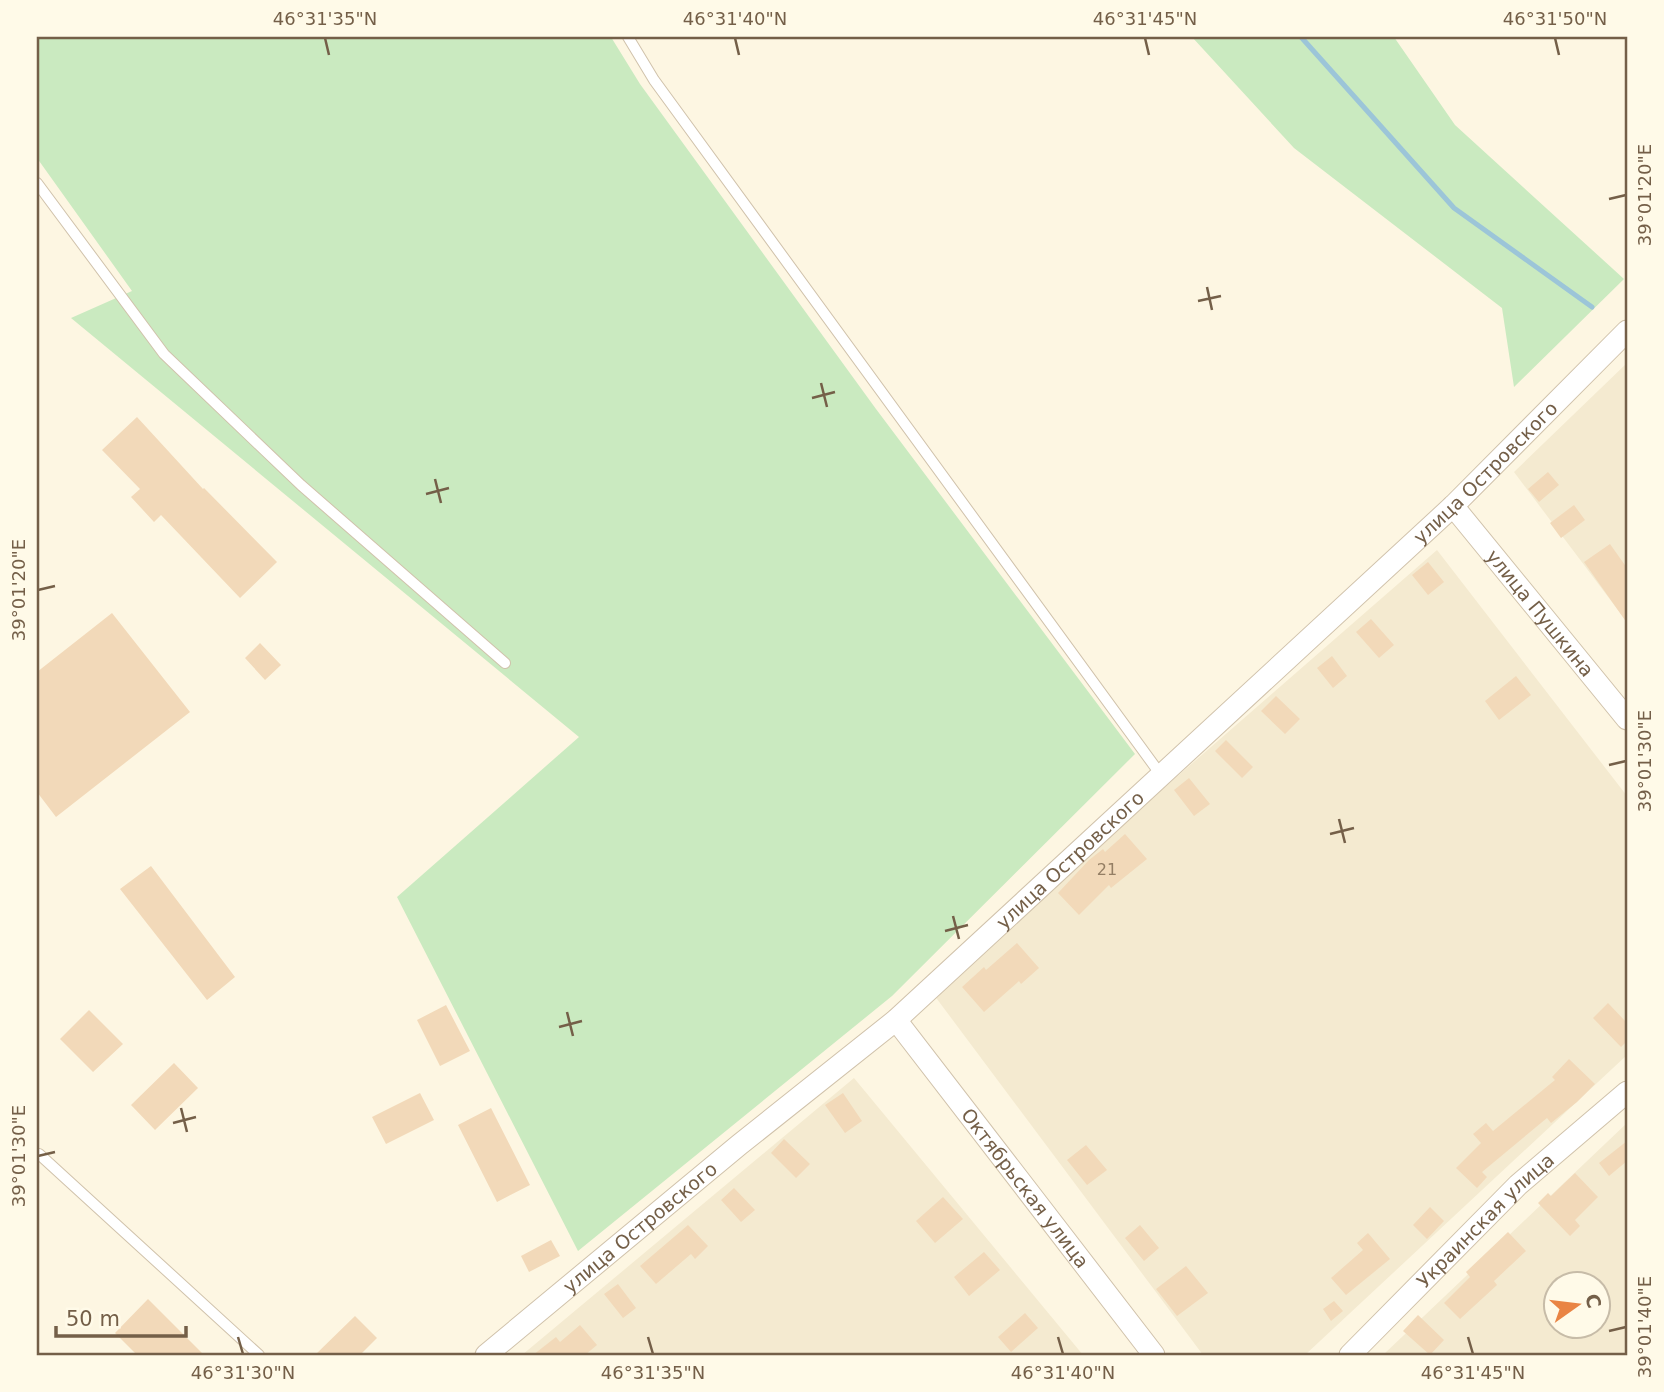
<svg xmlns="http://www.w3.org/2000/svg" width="1664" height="1392" font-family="'DejaVu Sans',sans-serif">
<rect width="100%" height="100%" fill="#fdf6e2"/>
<path fill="#f4ead0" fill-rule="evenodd" d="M1627,363V622L1514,472Z
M1437,550L1627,796V1055L1305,1355H1203L931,991Z
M854,1078L1083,1355H522Z
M1627,1123V1355H1383ZM1556,1284H1598V1326H1556Z"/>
<path fill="#caeac0" d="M37,37H611L640,84L876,409L1135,754L892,996L578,1251L397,897L579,737L71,318L132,291L37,158Z
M1192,37H1394L1455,125L1624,279L1514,387L1502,308L1294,148Z"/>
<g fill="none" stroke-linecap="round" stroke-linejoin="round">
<path stroke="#9cc5d8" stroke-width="5" d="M1301,37L1454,208L1592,307"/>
</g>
<path fill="#f2d9b9" d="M137,417L203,489L204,488L277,562L240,598L161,515L154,522L131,497L140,489L102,450Z
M1548,472L1559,485L1539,502L1528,489Z
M1574,505L1585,520L1561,538L1550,523Z
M1610,544L1627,568V623L1584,562Z
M1428,562L1444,582L1428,595L1412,575Z
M112,613L190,712L56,817L37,792V672Z
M1371,619L1394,645L1379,658L1356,632Z
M260,643L281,665L265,680L245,658Z
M1332,656L1347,676L1333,688L1317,668Z
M1516,676L1531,695L1499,720L1485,701Z
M1276,696L1300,719L1285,734L1261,711Z
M1226,740L1253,767L1242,778L1215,751Z
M1189,778L1210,804L1194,816L1174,790Z
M1125,834L1147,859L1111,888L1109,885L1079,915L1058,893L1089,860L1103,849L1105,852Z
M151,866L235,977L207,1000L120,889Z
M1017,943L1039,968L1021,984L1019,981L984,1012L962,987L984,967L986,970Z
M1608,1003L1627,1023V1041L1621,1047L1593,1018Z
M446,1005L470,1051L440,1066L417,1020Z
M89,1010L123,1044L93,1072L60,1039Z
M1569,1059L1595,1084L1577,1102L1551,1123L1547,1118L1482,1172L1487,1177L1477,1188L1456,1168L1481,1143L1473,1134L1486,1123L1493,1131L1555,1080L1552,1077Z
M174,1063L198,1088L155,1130L131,1105Z
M420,1093L434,1120L386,1144L372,1117Z
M843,1093L862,1121L845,1133L825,1105Z
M491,1108L530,1185L497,1202L458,1125Z
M784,1139L810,1164L796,1178L771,1153Z
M1627,1141V1161L1609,1176L1599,1163Z
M1086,1145L1107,1170L1087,1185L1067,1160Z
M1575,1173L1598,1197L1575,1220L1580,1226L1570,1236L1538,1203L1548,1193L1551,1196Z
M734,1188L755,1210L741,1222L721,1200Z
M943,1197L963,1219L935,1243L916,1221Z
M1430,1207L1444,1221L1427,1239L1413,1225Z
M688,1225L708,1246L695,1259L691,1254L656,1284L640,1266Z
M1140,1225L1159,1248L1144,1261L1125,1238Z
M1508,1232L1526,1251L1494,1281L1497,1285L1460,1319L1444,1303L1470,1277L1466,1272Z
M1368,1233L1390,1259L1346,1295L1331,1278L1363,1250L1357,1243Z
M551,1240L560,1256L529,1272L521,1256Z
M984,1252L1000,1270L969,1296L954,1277Z
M1186,1266L1208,1293L1177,1316L1156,1289Z
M618,1284L636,1308L623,1318L604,1294Z
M148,1299L204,1355H137L115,1333Z
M1334,1301L1343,1311L1331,1321L1323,1309Z
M1025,1313L1038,1328L1011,1352L998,1337Z
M1418,1315L1444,1340L1430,1355L1403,1331Z
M355,1316L377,1338L360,1355H315Z
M580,1325L597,1345L585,1355H533L556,1337L560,1342Z"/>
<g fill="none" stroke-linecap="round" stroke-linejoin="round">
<g stroke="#d0c2ab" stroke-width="12">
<path id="service" d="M628,37L654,80L1161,775
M37,183L164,354L301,485L505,663
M37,1154H39L259,1355"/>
</g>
<g stroke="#d0c2ab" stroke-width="23">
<g id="minor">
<path id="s1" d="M1453,506L1627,719"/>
<path id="s2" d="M896,1020L1154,1355"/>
<path id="s3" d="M486,1355L739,1145L896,1020L1453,506L1627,331"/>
<path id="s4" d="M1350,1355L1518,1185L1627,1092"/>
</g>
</g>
<use href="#service" stroke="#fff" stroke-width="10"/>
<use href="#minor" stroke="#fff" stroke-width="21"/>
</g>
<path fill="none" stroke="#745f48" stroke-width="2.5" d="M325,38L329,55M735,38L739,55M1145,38L1149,55M1555,38L1559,55M1609,199L1626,195M1207,287L1212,310M1198,301L1221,296M821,383L827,407M812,398L835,392M435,479L441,503M426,494L449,488M38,590L55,586M1609,765L1626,761M1339,819L1345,843M1330,834L1354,828M953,916L959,939M945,931L968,925M567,1012L573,1036M559,1027L582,1021M181,1108L187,1132M173,1123L196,1117M38,1156L55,1152M1609,1331L1626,1327M238,1337L243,1354M648,1337L653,1354M1058,1337L1063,1354M1468,1337L1473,1354"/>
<g text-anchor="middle" stroke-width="7" stroke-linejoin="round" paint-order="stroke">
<g font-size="16" fill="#947e64">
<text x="1107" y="875">21</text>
</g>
<g font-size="19" fill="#745f48" stroke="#fffae8">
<text dy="7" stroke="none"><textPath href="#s3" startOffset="1334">улица Островского</textPath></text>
<text dy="7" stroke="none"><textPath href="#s1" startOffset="138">улица Пушкина</textPath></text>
<text dy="7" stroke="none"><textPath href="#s3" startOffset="766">улица Островского</textPath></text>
<text dy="7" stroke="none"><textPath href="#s2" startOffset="212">Октябрьская улица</textPath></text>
<text dy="7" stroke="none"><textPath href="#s4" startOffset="191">Украинская улица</textPath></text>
<text dy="7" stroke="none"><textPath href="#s3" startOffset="200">улица Островского</textPath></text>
</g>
</g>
<rect width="1664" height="1392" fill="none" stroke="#fffae8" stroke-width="77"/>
<g transform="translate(1577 1305) rotate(76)"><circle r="33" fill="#fffae8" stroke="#c7bca8" stroke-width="2"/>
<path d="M0-5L12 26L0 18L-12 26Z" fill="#e98444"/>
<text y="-10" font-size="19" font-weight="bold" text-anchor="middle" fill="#745f48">С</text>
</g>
<path d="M56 1326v10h130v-10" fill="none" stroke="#745f48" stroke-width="3.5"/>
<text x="66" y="1326" font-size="21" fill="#745f48" stroke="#fffae8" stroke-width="5" paint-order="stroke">50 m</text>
<rect x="38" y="38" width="1588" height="1316" fill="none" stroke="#745f48" stroke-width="2.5"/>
<g font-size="18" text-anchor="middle" fill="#745f48">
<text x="325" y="25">46°31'35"N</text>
<text x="735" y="25">46°31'40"N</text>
<text x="1145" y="25">46°31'45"N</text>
<text x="1555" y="25">46°31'50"N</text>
<text transform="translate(1645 195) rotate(-90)" y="6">39°01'20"E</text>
<text transform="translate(19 590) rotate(-90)" y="6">39°01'20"E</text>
<text transform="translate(1645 761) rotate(-90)" y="6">39°01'30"E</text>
<text transform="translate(19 1156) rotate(-90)" y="6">39°01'30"E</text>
<text transform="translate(1645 1327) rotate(-90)" y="6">39°01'40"E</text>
<text x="243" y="1379">46°31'30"N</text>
<text x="653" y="1379">46°31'35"N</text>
<text x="1063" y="1379">46°31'40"N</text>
<text x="1473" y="1379">46°31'45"N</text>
</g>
</svg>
